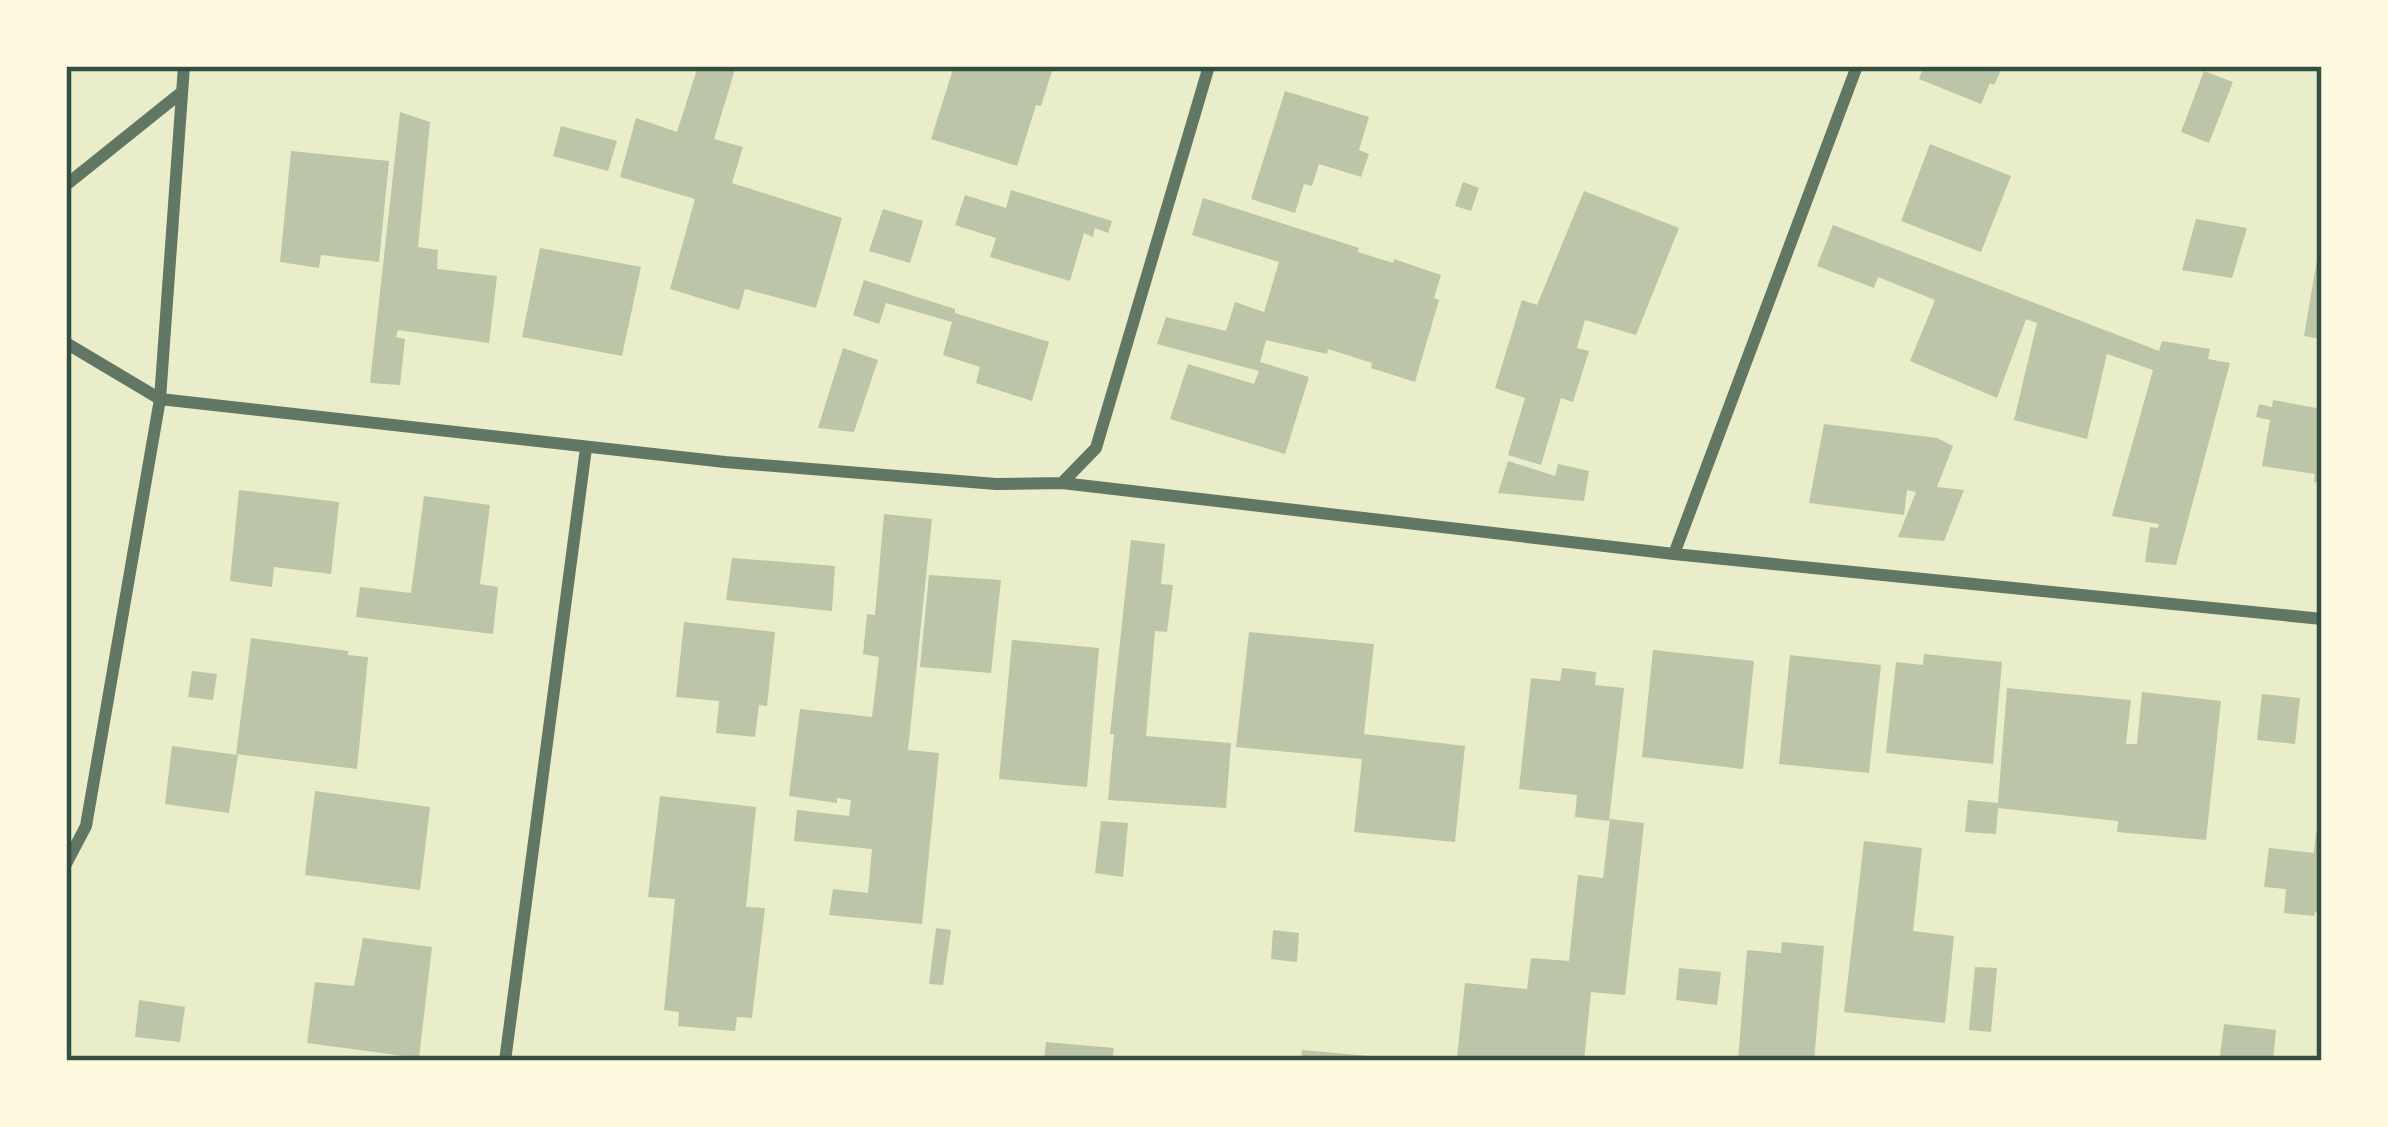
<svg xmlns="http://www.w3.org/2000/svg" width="2388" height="1127" font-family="'Fira Sans Condensed',sans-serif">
<rect width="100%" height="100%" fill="#e9edc9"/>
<path fill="#bcc5a7" d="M698,66H736L714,139L743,147L732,183L842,218L816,308L745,289L739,310L670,289L695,199L620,177L636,118L677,132Z
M954,66H1036L1052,71L1041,106L1036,105L1017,166L931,139Z
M1924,66H2003L1994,85L1990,83L1981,104L1919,79Z
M2204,71L2233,82L2209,143L2181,132Z
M1285,91L1369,117L1359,150L1369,154L1361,177L1319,164L1312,186L1304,184L1295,213L1251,199Z
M400,112L430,122L418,247L438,250L437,269L497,276L489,343L398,330L396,337L405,339L400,385L370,383Z
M561,126L617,141L608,171L553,156Z
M1930,144L2011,176L1981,252L1901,221Z
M291,151L389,161L379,262L321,255L319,268L280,262Z
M1463,182L1479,188L1471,211L1455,206Z
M1011,190L1112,221L1108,233L1095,228L1093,237L1084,233L1070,281L990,257L996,238L955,225L965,195L1006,208Z
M1584,191L1679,228L1636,335L1585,320L1577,348L1589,351L1573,402L1561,398L1541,465L1508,455L1525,398L1495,388L1522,300L1537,305Z
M1203,198L1359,248L1358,252L1393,263L1394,259L1441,275L1434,298L1439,300L1415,382L1371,368L1372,363L1328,349L1327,354L1266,340L1260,362L1309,377L1285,454L1170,419L1188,364L1254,384L1259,371L1157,344L1166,317L1226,331L1235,302L1264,312L1279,262L1192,235Z
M883,209L923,221L910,263L869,251Z
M2196,219L2247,228L2232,278L2182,270Z
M1833,225L2159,351L2162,341L2210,349L2208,359L2230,363L2176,565L2145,562L2150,527L2158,528L2159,524L2112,516L2153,370L2107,354L2087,439L2014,420L2037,323L2026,319L1997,398L1910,361L1935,300L1878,277L1874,288L1817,266Z
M2320,242H2322V339L2304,336Z
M540,248L641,267L622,356L522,337Z
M864,280L955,309V313L1049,342L1032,401L976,383L980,367L943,355L952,322L886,303L879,324L853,315Z
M843,348L878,360L854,432L818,428Z
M2273,400L2322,409V483L2314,482L2315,474L2262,466L2270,420L2256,417L2259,404L2272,407Z
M1824,424L1937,438L1953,446L1937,487L1964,490L1944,541L1898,537L1916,492L1907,490L1904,515L1809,503Z
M1508,461L1555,476L1558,464L1589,471L1584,501L1498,493Z
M239,490L339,502L331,574L274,567L272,587L230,581Z
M424,496L490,505L480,584L498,587L493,634L356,617L360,587L411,593Z
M884,514L932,519L908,750L939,753L922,924L829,915L833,889L868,893L872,849L794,841L797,810L849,816L851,800L837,798V803L789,796L800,709L872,717L879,657L863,654L867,614L875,615Z
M1131,540L1165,544L1161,584L1173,585L1167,632L1155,631L1146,736L1231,743L1226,808L1108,800L1114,734H1110Z
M732,558L835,566L832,611L726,600Z
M929,575L1001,580L991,673L920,667Z
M684,622L775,632L767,706L759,705L755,737L716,733L719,701L676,697Z
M1249,632L1374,644L1364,734L1465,746L1455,842L1354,832L1362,759L1236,747Z
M251,638L348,651V655L368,657L357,769L236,754Z
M1012,640L1099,648L1087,787L999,779Z
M1653,650L1754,661L1743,769L1642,757Z
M1924,654L2002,662L1993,764L1886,753L1896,662L1923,665Z
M1790,655L1881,665L1869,773L1779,764Z
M1562,668L1596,672L1595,685L1624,688L1609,821L1575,817L1577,795L1519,789L1531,678L1560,681Z
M192,671L217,674L213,700L188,697Z
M2007,688L2131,700L2126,744H2137L2142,692L2221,701L2206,840L2117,832L2118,821L1998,808L1996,834L1965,832L1968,800L1998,803Z
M2262,694L2300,698L2295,744L2257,740Z
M172,746L238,755L229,813L165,804Z
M315,791L430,807L420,890L305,875Z
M660,796L756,807L746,907L765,908L752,1018L737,1017L735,1031L678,1026L679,1012L664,1010L675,899L648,897Z
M1610,819L1644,823L1625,995L1591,992L1584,1061H1499L1457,1057L1465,983L1527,989L1531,958L1569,961L1578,875L1603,878Z
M1101,821L1128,823L1123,877L1095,873Z
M2316,831L2322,832V913L2315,912L2314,916L2284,913L2286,889L2264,887L2269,848L2314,853Z
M1864,841L1922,848L1913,931L1954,936L1945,1023L1844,1012Z
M936,928L951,930L943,985L929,984Z
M1273,930L1299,933L1297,962L1271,959Z
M363,938L432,947L419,1058L307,1043L315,982L354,986Z
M1782,942L1824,946L1814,1061L1738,1060L1747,950L1781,953Z
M1975,967L1997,968L1991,1032L1969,1030Z
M1679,968L1721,972L1717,1005L1676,1000Z
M139,1000L185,1007L180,1042L135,1037Z
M2224,1024L2276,1030L2273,1061L2220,1056Z
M1046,1042L1114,1048L1112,1061H1044Z
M1302,1050L1369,1056V1061H1301Z"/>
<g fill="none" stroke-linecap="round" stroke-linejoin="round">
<path stroke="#617663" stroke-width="12" d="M66,185L182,92
M66,343L160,399L725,462L996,484L1062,483L1674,554L2322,619
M1062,483L1096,448L1209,66
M1674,554L1857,66
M66,864L86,826L160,399L184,66
M505,1061L586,448"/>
</g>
<rect width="2388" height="1127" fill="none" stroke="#fefae0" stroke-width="138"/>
<rect x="69" y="69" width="2250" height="989" fill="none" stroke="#344e41" stroke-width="4.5"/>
</svg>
